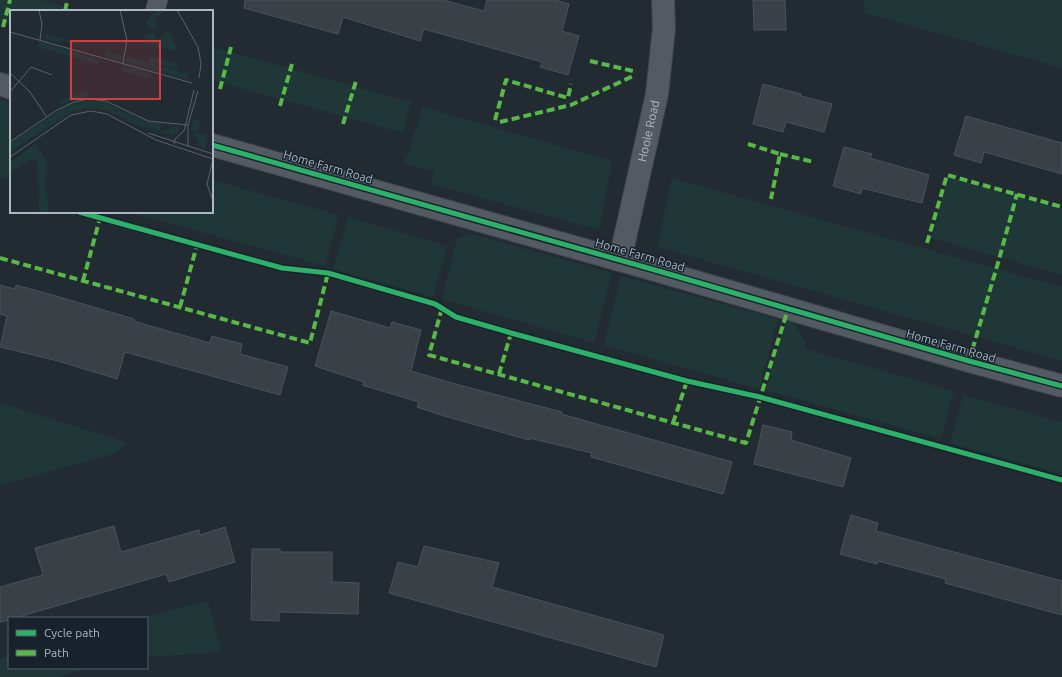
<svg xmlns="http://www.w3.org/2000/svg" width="1062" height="677" font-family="Ubuntu,sans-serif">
<rect width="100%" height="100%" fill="#232b32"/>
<path fill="#203738" d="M0,0H41L80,11H11V24L0,21Z
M864,0H1062V68L865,13Z
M212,47L411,102L403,133L212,80Z
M0,100L11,103V179L0,176Z
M423,107L612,161L599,230L431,184L434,172L405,163Z
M948,177L1062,209V275L931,238Z
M672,178L1062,287V361L657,247Z
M212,180L339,215L325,266L129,212H212Z
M348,217L448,246L433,297L333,269Z
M472,234L612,273L594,343L442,299L457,238Z
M621,276L778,319L759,389L604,345Z
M785,321L794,323L805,341L806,349L954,391L941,439L766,390Z
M963,395L1062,422V474L950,443Z
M0,403L126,442L117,453L0,485Z
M196,603H208L222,652L147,657V618H144Z
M9,656V668H89L57,677H0V659Z"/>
<path fill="#394046" stroke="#4a525a" d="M245,0H443L484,11L487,0H555L569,4L562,31L579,36L568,75L540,67L542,62L424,29L420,41L343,17L338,34L244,8Z
M753,0H785L786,30H754Z
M763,84L801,94V96L832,104L824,132L786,122L783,132L753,124Z
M966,116L1062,143V174L984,152L981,163L954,155Z
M844,147L872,154L870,158L929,175L922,203L862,188L861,194L833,186Z
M0,285L15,289L16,285L49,294L134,319L133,321L210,343L212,336L242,344L240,354L288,367L280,395L125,352L117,379L58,361L0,347L7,316L0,314Z
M331,311L390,328L392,322L421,330L411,371L459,385L562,412L561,414L732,462L723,494L591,457L592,453L529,438V440L441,415L417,407L419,402L362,385L364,382L315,366Z
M763,425L792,432L791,440L851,458L843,487L754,464Z
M851,515L878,523L876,531L1062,581V615L945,583L946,579L908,569L878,561L877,564L840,554Z
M114,526L121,552L199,530L200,535L225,527L235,562L169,582L166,574L15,618H9V620L0,622V587L43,575L35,548Z
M424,546L499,563L492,587L664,635L656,667L389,593L398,562L418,567Z
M252,549H280V552H332V582L359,583L358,614L279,612V621L251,620Z"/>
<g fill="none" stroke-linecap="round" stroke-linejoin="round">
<g stroke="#40464c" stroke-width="20">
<path id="service" d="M155,11L158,0"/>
</g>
<g stroke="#40464c" stroke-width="24">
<g id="minor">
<path d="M0,84L11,88"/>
<path d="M212,145L648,268L969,361L1062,386"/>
<path id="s1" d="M620,260L657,94L664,28L663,0"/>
</g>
</g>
<use href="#service" stroke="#535a61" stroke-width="19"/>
<use href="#minor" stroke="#535a61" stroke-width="22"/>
<path stroke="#58b947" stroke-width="4" stroke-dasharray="8 4" stroke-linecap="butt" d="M65,11L67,2
M3,27L10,0
M590,61L633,71
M220,89L231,47
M280,106L292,64
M495,120L506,80L568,98L571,84
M500,122L571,105L633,76
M343,124L356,81
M748,144L780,154L771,199
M780,154L814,162
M927,243L947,175L1062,207
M0,258L310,343L328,273
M83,281L100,218
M180,307L197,245
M442,308L429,355L746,443L788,309
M969,361L998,263L1017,194
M499,374L511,333
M673,423L687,381"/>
<g stroke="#17222d" stroke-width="8">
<path id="cycleway" d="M212,145L648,268L969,361L1062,386
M79,212L282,268L328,273L435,304L456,317L511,333L687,381L760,397L1062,480"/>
</g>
<use href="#cycleway" stroke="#2db169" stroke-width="5"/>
</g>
<g text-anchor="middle" stroke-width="3" stroke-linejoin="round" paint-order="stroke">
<g font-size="12" fill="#abb8c6" stroke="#17222d">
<text dy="4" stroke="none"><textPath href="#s1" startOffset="132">Hoole Road</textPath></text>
<text transform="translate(328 167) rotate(16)" y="4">Home Farm Road</text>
<text transform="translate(640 255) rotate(16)" y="4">Home Farm Road</text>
<text transform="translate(951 346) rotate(16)" y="4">Home Farm Road</text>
</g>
</g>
<g transform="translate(10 10)">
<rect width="203" height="203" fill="#232b32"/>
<path d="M149,0L155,2L145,7L144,11L149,14L142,20L139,16L142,13L138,15L135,11ZM159,21L168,42L134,33L133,26L143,22L148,29ZM34,23L71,34V36L52,30L49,33L35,29ZM30,31L68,43L70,44L69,49L28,37ZM96,41L112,45L111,51L97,47L95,45ZM71,45L89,50L88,54L70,49ZM141,46L168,54L167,59L139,52ZM117,47L176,63L179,70L116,52ZM113,55L141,64L140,69L112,61ZM77,82L79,86L51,94L50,90ZM73,91H93L130,109L152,114L150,121L135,118L139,113L134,118L96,100L76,98L61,102L0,142V133L55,96ZM183,109L191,111L187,122L181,120ZM170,115L168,122L164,125L148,123ZM181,121L198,126L195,138L193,139ZM26,134L37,152L36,177L39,203H29L28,154L26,150H20L0,162V152Z" fill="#203738"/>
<path fill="none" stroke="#59636d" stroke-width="1" d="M29,0L32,14L30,30M110,0L117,30L113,53M167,0L188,37L191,54L189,68M0,22L182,73M0,63L20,82L36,106M0,82L21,57L42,65M138,123L203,144M0,132L47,100L64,92L78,89L96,91L138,111L178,115M164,134L165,129L174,121L184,80M178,137V115L188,81M0,147L61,105L81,101L97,104L146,130L203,149M203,149L197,174L203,191"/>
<path fill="#d03e40" fill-opacity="0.15" stroke="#d03e40" stroke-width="2" d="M61,31H150V89H61Z"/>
<rect width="203" height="203" fill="none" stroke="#abb8c6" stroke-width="2"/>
</g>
<rect x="8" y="617" width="140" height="52" fill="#17222d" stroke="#525e6a"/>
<rect x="16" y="630" width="20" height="6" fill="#2db169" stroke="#525e6a"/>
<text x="44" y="637" font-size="12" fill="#abb8c6">Cycle path</text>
<rect x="16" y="650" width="20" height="6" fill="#58b947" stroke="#525e6a"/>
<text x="44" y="657" font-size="12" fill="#abb8c6">Path</text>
</svg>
